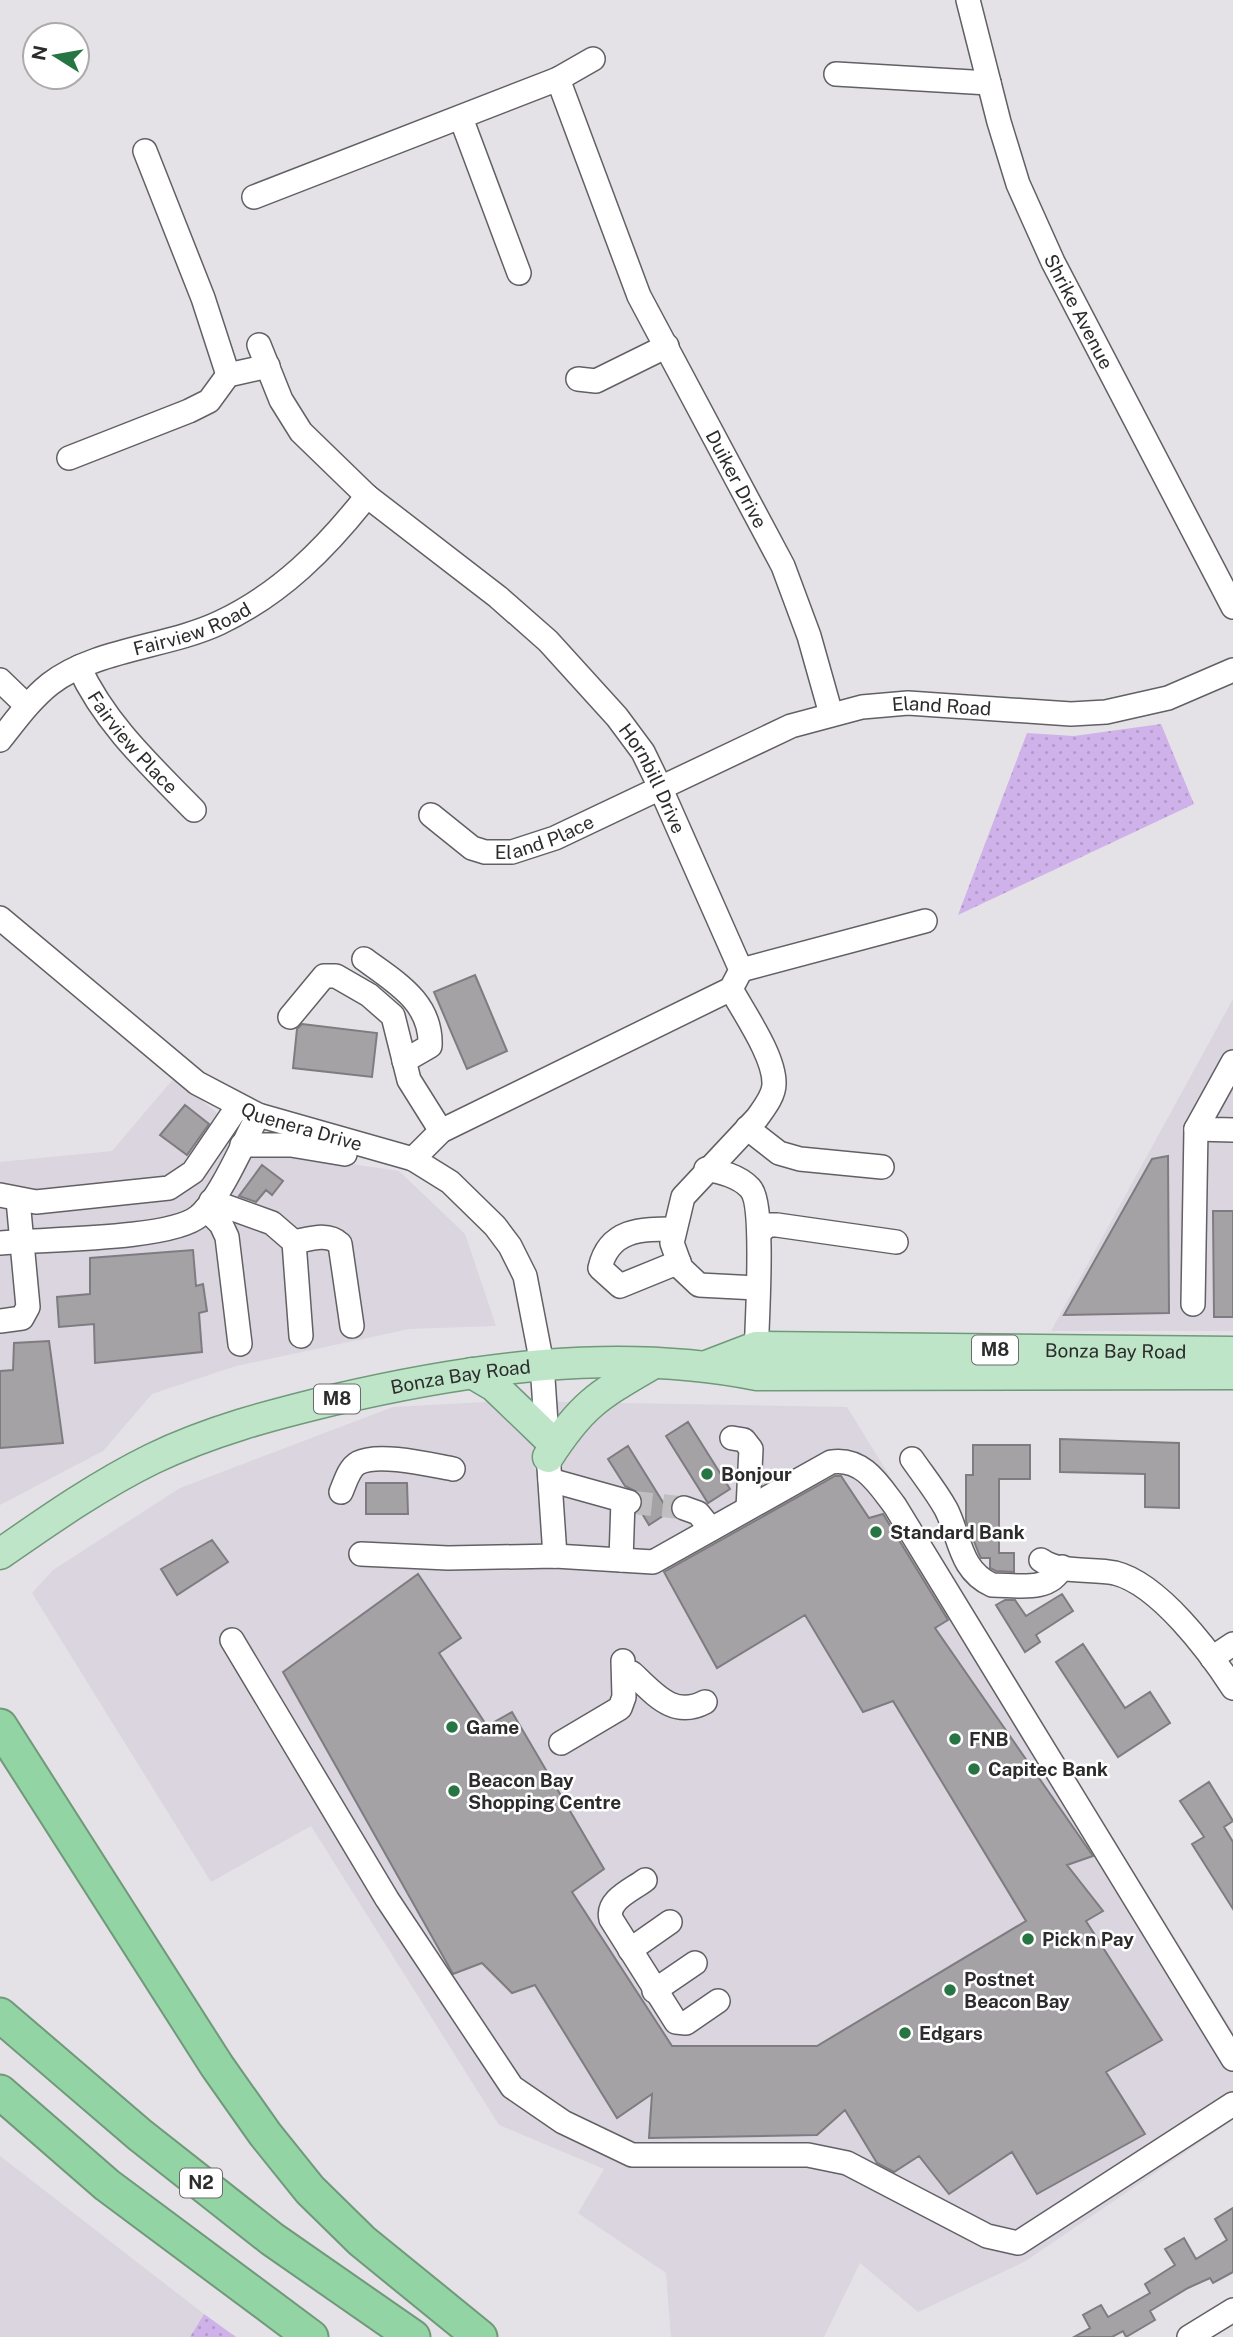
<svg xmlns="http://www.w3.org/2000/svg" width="1233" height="2337" font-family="'Public Sans',sans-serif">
<defs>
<pattern id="grass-dots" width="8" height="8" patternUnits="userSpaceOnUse" patternTransform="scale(1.75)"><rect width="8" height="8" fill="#d0b2ea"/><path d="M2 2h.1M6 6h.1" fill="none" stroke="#b399c9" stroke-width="1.8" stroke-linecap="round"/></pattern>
</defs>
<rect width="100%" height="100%" fill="#e4e2e6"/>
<path fill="#dad5df" d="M1233,999V1331H1051Z
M174,1078L264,1151L399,1171L465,1234L496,1326L409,1329L236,1366L152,1394L103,1451L0,1505V1162L112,1151Z
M503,1401L847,1407L1233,2032V2120L1024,2262L918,2312L860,2263L824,2337H671L666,2273L578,2213L604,2169L499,2125L311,1826L211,1882L32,1593L53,1570L180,1488L393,1407Z
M0,2156L204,2314L190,2337H0Z"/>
<path fill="url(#grass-dots)" d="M1161,724L1194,804L958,915L1027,733L1074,736Z
M204,2314L236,2337H190Z"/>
<path fill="#a5a2a6" stroke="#7e7c80" stroke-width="2" d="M475,975L507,1051L467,1069L434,992Z
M302,1024L377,1033L372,1077L293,1068L297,1029Z
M185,1105L209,1124L187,1155L160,1135Z
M1168,1156L1169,1313L1064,1315L1152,1159Z
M262,1165L283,1181L272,1195L266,1190L256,1202L239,1196Z
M1213,1211H1233V1317H1214Z
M193,1250L196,1286L203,1284L207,1311L199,1313L202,1352L95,1363L94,1324L59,1327L57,1297L90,1294V1258Z
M49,1341L63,1443L0,1448V1371L13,1370L14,1343Z
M688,1422L730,1489L708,1503L666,1436Z
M1060,1439L1179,1443V1508L1145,1507V1474L1060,1472Z
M973,1445H1030V1479H999V1553H1014V1572L996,1571L990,1568V1558H981L979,1554L966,1521V1475H973Z
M628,1446L669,1512L649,1525L640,1510L643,1499L639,1493L625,1486L608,1459Z
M835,1476H841L869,1518L883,1514L948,1620L935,1628L1093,1856L1067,1865L1103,1911L1086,1921L1162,2040L1106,2072L1145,2134L1037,2194L1012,2152L949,2194L919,2156L894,2172L877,2163L845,2110L817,2135L649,2138L652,2094L617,2118L535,1985L512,1993L482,1963L453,1974L283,1672L418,1574L461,1638L439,1653L487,1726L512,1712L604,1869L572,1892L672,2046H817L1026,1921L893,1701L863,1712L805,1615L717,1668L664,1572Z
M366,1483H407L408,1514H366Z
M212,1540L228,1562L177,1595L161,1569Z
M1062,1594L1073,1611L1036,1635L1040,1642L1025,1652L996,1605L1005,1600H1015L1026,1616Z
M1083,1644L1125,1708L1150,1692L1170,1723L1118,1757L1056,1662Z
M1209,1782L1233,1821L1224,1827L1233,1842V1909L1192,1844L1204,1837L1180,1801Z
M1233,2208V2272L1213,2283L1210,2278L1188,2288L1150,2311L1155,2320L1126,2337L1123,2331L1112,2337H1074L1090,2328L1083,2315L1101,2305L1108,2317L1150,2293L1145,2284L1175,2265L1165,2249L1184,2238L1196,2259L1227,2240L1215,2219Z"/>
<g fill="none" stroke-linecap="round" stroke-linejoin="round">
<path stroke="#bfbec1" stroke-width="23" stroke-dasharray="23 11" stroke-linecap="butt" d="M629,1502L684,1508"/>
<g stroke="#626064" stroke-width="26">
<g id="minor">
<path id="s1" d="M968,0L999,122L1018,184L1053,262L1233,607"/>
<path d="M836,74L989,83"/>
<path id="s2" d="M558,79L639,296L783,566L809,636L831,714"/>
<path d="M461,118L519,273"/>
<path d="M145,151L203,298L228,375"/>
<path d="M254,197L558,79L593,59"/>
<path id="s3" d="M259,345L281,400L301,432L367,496L498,597L548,641L617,717L643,752L660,787L741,970L731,989L441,1131L413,1159"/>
<path d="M578,379L596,381L667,346"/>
<path d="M69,458L189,411L209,401L228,375L268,366"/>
<path id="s4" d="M79,667C105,724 151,766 194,810"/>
<path d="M0,680L27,706"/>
<path id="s5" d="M0,740C16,720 30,700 50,684C95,649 168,647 219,623C281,594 326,548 367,496"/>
<path id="s6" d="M431,815L472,848L485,852H512L555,838L791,726L862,707L908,703L1071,714L1106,712L1168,698L1233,670"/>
<path id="s7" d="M0,918L197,1083L258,1115L413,1159L450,1182L495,1226L510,1246L525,1276L542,1364L555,1556"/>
<path d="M364,959C395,982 432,1002 430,1046L404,1061"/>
<path d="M741,970L925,921"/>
<path d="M731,989C744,1013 775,1057 774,1084C774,1096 764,1108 757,1118L683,1197L672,1243L681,1268L699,1285L757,1288"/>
<path d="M290,1017L324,976H336L369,995L393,1016L409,1080L441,1131"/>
<path d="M1233,1062L1196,1129L1233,1130"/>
<path d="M747,1128L779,1153L800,1159L882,1167"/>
<path d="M242,1145H291L345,1154"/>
<path d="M706,1169C721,1172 739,1176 750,1188C766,1205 756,1331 756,1361"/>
<path d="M0,1195L36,1202L169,1188L193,1172L238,1106"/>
<path d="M211,1201L272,1223L294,1242L301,1336"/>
<path d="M206,1209L221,1224L227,1237L240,1344"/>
<path d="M674,1229C641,1229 609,1229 600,1268L620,1286L679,1262"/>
<path d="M759,1233L768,1225H777L896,1242"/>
<path d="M294,1242C309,1239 328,1232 340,1244L352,1326"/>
<path d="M0,1243C42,1239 171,1240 199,1216C219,1200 245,1140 258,1115"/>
<path d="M1193,1304L1196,1129"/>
<path d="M0,1321L22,1318L28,1307L18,1200"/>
<path d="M732,1438L744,1440L751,1449L748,1508"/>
<path d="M912,1459C923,1475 936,1491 946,1509C960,1536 959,1570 992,1585C1018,1585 1049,1593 1062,1567"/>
<path d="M550,1480L629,1502"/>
<path d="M341,1492C345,1483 349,1468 358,1463C379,1452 431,1465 453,1469"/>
<path d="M684,1508L698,1513L711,1529"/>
<path d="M361,1554L448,1558L555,1556L653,1562L831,1462C863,1457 879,1485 895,1506L1233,2059"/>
<path d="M621,1560L623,1501"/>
<path d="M1041,1560C1060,1574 1092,1568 1115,1573C1159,1584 1209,1651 1233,1688"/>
<path d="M232,1640L387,1899L512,2087L563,2122L632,2155H808L847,2163L987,2236L1018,2243L1233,2104"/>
<path d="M1212,1658L1233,1644"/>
<path d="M632,1673C654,1693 673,1719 705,1702"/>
<path d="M561,1743L620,1708L624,1697L623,1661"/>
<path d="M645,1880C632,1890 606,1900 611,1919L676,2022L686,2023L718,2001"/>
<path d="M630,1950L670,1922"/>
<path d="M654,1991L695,1963"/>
<path d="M1189,2337L1233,2310"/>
</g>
</g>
<g stroke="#6f997a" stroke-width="33">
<g id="major">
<path id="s8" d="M709,1365L756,1347L1233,1352"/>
<path d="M472,1373L494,1386L547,1437"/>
<path d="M548,1457C581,1406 597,1396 649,1366"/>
<path id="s9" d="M0,1554C49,1520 99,1485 152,1459C210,1431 271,1415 333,1400C470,1368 617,1347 757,1375L1233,1374"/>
</g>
</g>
<g stroke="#6f997a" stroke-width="37">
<path id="highway" d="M0,1726L217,2066L265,2134L310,2190L362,2241L480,2337
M0,2015L140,2135L272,2239L413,2337
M0,2092L107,2185L311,2337"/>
</g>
<use href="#minor" stroke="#fff" stroke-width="23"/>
<use href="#major" stroke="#bee5c8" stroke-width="30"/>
<use href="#highway" stroke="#93d4a4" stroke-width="33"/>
</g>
<g fill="#287544" stroke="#fff" stroke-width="2.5">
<circle cx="707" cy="1474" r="7"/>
<circle cx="876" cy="1532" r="7"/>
<circle cx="452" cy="1727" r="7"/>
<circle cx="955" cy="1739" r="7"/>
<circle cx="974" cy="1769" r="7"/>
<circle cx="454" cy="1791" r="7"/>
<circle cx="1028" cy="1939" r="7"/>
<circle cx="950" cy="1990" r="7"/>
<circle cx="905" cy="2033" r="7"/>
</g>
<g text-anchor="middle" stroke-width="5" stroke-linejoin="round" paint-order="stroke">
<g fill="#fff" stroke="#6b6b6c" stroke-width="2">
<rect x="972" y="1335.5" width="46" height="29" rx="5"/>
<rect x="314" y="1384.5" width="46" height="29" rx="5"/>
<rect x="180" y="2168.5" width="42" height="29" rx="5"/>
</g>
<g font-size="18" font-weight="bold" fill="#2c2c2d">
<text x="995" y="1356">M8</text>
<text x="337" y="1405">M8</text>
<text x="201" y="2189">N2</text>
</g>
<g font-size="19" fill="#2c2c2d" stroke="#fff">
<text dy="7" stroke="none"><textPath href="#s1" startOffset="332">Shrike Avenue</textPath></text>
<text dy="7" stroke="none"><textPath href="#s2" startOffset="439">Duiker Drive</textPath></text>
<text dy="7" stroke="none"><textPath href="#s5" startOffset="228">Fairview Road</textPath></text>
<text dy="7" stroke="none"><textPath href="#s6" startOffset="553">Eland Road</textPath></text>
<text dy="7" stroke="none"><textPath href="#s4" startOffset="93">Fairview Place</textPath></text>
<text dy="7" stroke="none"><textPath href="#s3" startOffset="595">Hornbill Drive</textPath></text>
<text dy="7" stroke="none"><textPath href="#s6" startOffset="128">Eland Place</textPath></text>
<text dy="7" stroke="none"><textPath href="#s7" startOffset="371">Quenera Drive</textPath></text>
<text dy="7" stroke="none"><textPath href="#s8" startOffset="410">Bonza Bay Road</textPath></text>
<text dy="7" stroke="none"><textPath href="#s9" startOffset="500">Bonza Bay Road</textPath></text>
</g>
<g font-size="19" font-weight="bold" fill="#2c2c2d" stroke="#fff" text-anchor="start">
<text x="721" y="1481">Bonjour</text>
<text x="890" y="1539">Standard Bank</text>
<text x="466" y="1734">Game</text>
<text x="969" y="1746">FNB</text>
<text x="988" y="1776">Capitec Bank</text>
<text x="468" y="1787">Beacon Bay<tspan x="468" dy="22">Shopping Centre</tspan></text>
<text x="1042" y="1946">Pick n Pay</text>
<text x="964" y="1986">Postnet<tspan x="964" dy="22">Beacon Bay</tspan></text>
<text x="919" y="2040">Edgars</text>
</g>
</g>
<g transform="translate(56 56) rotate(281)"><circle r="33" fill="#ffffff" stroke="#ababab" stroke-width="2"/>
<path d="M0-5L12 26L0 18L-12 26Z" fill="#287544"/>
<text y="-10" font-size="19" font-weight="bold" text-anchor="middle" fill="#2c2c2d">N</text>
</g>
</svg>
